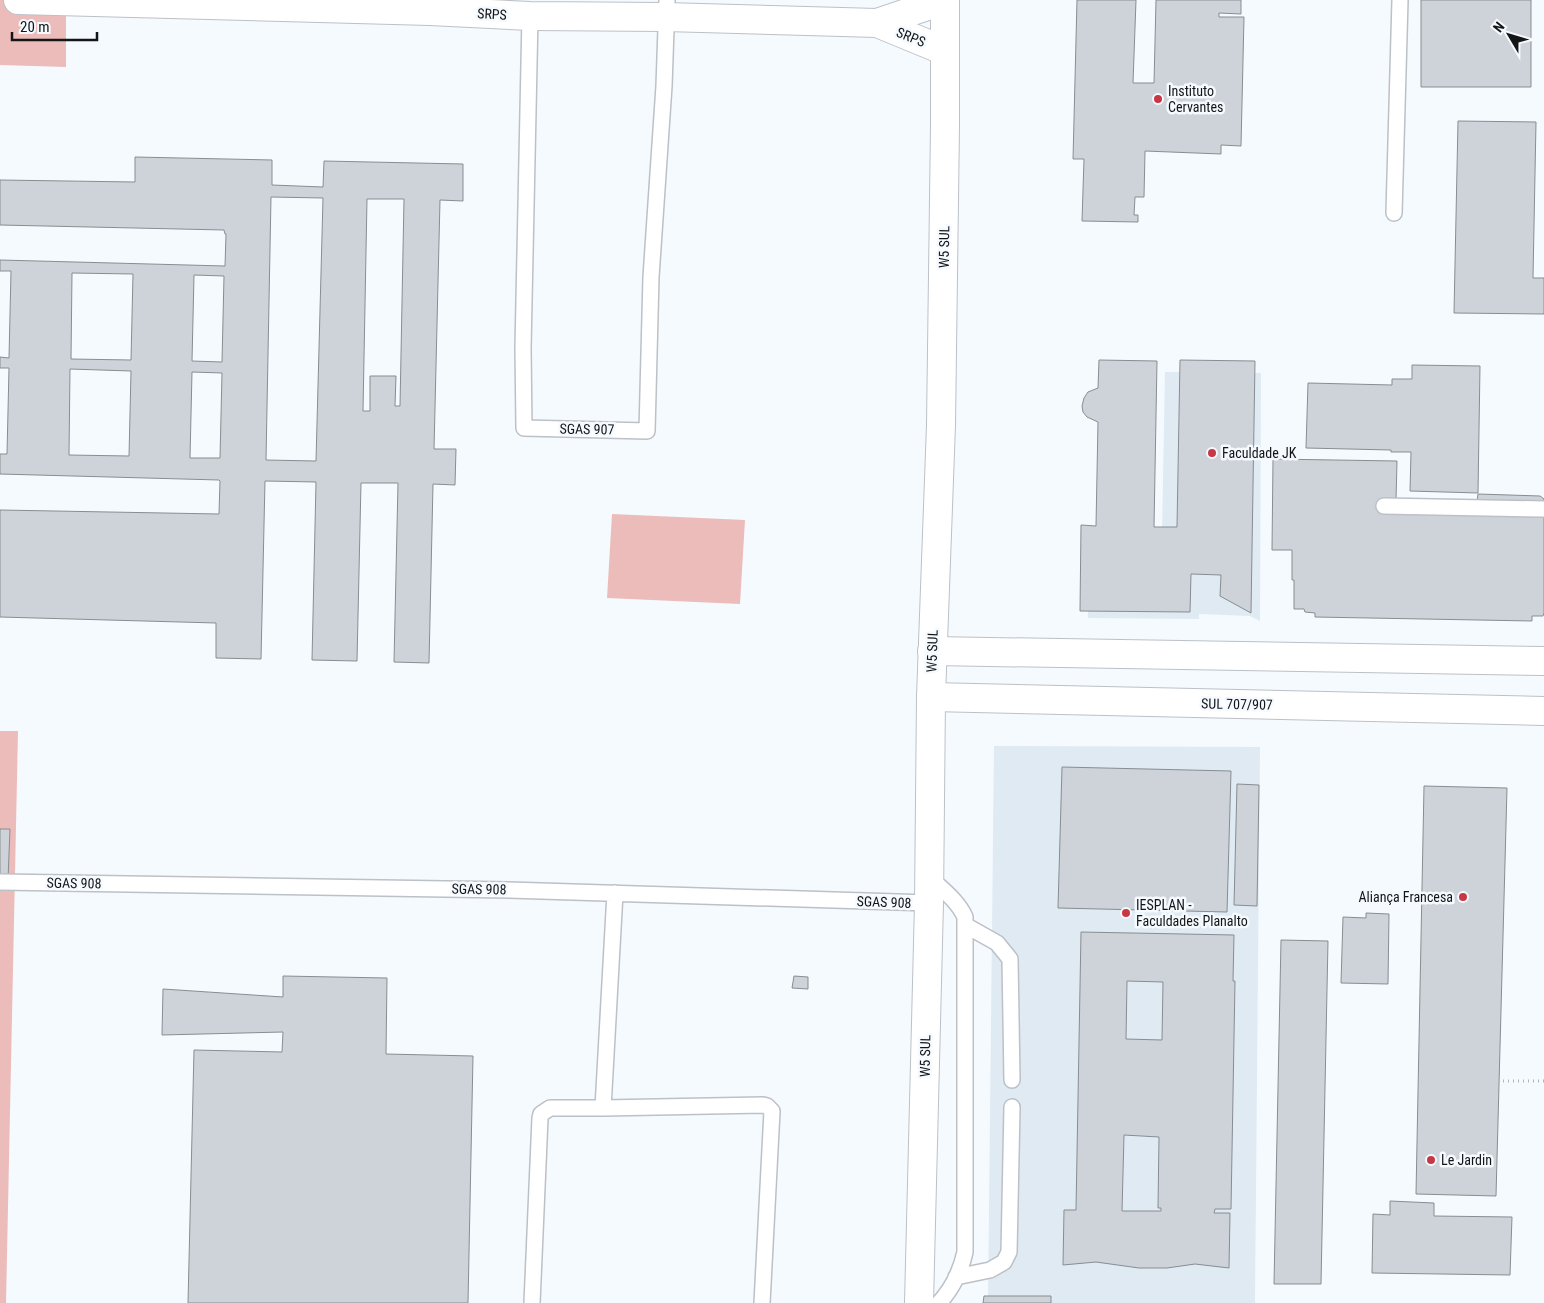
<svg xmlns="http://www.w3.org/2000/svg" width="1544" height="1303" font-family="'Roboto Condensed',sans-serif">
<rect width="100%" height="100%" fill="#f5faff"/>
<path fill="#e0eaf3" d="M1165,372L1261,373L1260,621L1250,616L1199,614V619L1088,618L1086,533L1162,536Z
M994,746L1260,747L1255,1303H988Z"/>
<path fill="#ecbcba" d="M0,0H66V67L0,65Z
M612,514L745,520L740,604L607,598Z
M0,731H18L6,1303H0Z"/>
<path fill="#ced3d9" stroke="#878d92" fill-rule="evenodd" d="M1077,0H1136L1133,83H1154L1156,0H1241V14L1219,13V17H1244L1241,146L1221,145V154L1145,151L1144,197H1135L1134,215H1138V222L1082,221L1084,159H1073Z
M1421,0H1531V87H1421Z
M1458,121L1536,122L1533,278H1544V314L1454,313Z
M135,157L272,160V185L323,187L324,161L463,164V201L440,200L434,449H456L455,485L433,484L429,663L394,662L398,483H361L357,661L312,660L316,482L265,481L261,659L216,658V623L0,617V510L219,514L220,481L219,480L0,474V454H7L9,368H0V357L9,358L11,271H0V260L225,266L226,234H225L224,230L0,225V180L135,182ZM271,197L323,198L316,461L266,460ZM367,199H404L400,406H395L396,376H370V411H363ZM72,273L133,274L131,360L71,359ZM194,275L224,276L222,362L192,361ZM70,369L131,371L129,456L69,455ZM192,372L222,373L220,458H190Z
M1099,360L1157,361L1154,527H1177L1180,360L1255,361L1251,613L1220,596L1221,575L1191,574L1190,612L1080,611L1081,525L1096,526L1098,422L1087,417L1083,412L1082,406L1084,398L1088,392L1098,388Z
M1412,365L1480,366L1478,493L1410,491L1411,452H1391V450L1306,448L1308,383L1392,385V379H1412Z
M1273,459L1397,461L1396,500L1477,501L1478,494L1540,496L1544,499V613L1543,616H1532V621L1315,617V613L1305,612L1304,609H1294V580H1292V550H1272Z
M1062,767L1231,771L1227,912L1058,908Z
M1237,784L1259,785L1257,906L1234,905Z
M1424,786L1507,788L1496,1196L1416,1194Z
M0,829H10L8,880H0Z
M1366,913L1389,914L1388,984L1341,983L1343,917L1366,918Z
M1081,932L1234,935L1233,981H1235L1231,1209H1215L1214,1213H1230L1229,1268L1195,1264L1167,1268H1139L1096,1262L1063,1265L1064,1210H1076ZM1127,981L1163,982L1162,1040L1126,1039ZM1124,1135L1159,1137L1158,1208H1161V1211H1122Z
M1281,940L1328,941L1321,1284H1274Z
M283,976L387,978L386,1054L473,1056L468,1303H188L194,1050L282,1052L283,1032L162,1035L163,989L283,997Z
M794,976L808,977V989L792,988Z
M1390,1201L1434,1203V1216L1512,1217L1510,1275L1372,1273L1373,1214L1390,1215Z
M984,1296H1051V1303H983Z"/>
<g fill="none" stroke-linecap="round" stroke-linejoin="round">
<g stroke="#bcc1c7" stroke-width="18">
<path id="service" d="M530,16L523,348L524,428L647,431L651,277L664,86L667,0
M1394,213L1400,0
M1384,506L1544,509
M929,877C942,889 958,901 965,917V1252C961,1270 952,1289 939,1303
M0,882L509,890L929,903
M965,925L997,943L1010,959L1012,1080
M603,1108L615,893
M956,1277L990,1270L1004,1262L1009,1252L1012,1107
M532,1303L540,1118L541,1114L550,1108H603L763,1105L767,1106L772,1111L762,1303"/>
</g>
<g stroke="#bcc1c7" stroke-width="30">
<path id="tertiary" d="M932,651L1544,661
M931,697L1544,711"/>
</g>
<g stroke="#bcc1c7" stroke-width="30">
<path id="secondary" d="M18,0L430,11L530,16L665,17L877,23L945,0
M877,23L945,51
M919,1303L929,903L931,697L941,425L945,125V0"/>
</g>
<path stroke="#b1b5b9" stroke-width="3" stroke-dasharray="1 4" stroke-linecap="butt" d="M1503,1081H1544"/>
<use href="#service" stroke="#fff" stroke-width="15"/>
<use href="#tertiary" stroke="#fff" stroke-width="28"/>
<use href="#secondary" stroke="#fff" stroke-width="28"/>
</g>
<g fill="#c73744" stroke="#f5faff" stroke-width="2">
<circle cx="1158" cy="99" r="5"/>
<circle cx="1212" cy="453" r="5"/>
<circle cx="1463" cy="897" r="5"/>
<circle cx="1126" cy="913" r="5"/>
<circle cx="1431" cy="1160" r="5"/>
</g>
<g text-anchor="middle" stroke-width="5" stroke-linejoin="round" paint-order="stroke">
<g font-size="14" fill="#131517" stroke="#f5faff">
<text transform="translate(492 14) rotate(3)" y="5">SRPS</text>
<text transform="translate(911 37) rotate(22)" y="5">SRPS</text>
<text transform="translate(944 247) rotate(-89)" y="5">W5 SUL</text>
<text transform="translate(587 429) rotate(1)" y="5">SGAS 907</text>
<text transform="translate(932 651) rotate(-88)" y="5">W5 SUL</text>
<text transform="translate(1237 704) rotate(1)" y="5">SUL 707/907</text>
<text transform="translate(74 883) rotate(1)" y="5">SGAS 908</text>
<text transform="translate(479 889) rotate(1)" y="5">SGAS 908</text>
<text transform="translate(884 902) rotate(2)" y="5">SGAS 908</text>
<text transform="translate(925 1056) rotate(-89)" y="5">W5 SUL</text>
</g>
<g font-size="14" fill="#131517" stroke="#f5faff" text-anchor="start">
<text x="1168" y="96">Instituto<tspan x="1168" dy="16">Cervantes</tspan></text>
<text x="1222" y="458">Faculdade JK</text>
<text x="1453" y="902" text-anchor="end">Aliança Francesa</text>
<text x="1136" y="910">IESPLAN -<tspan x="1136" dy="16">Faculdades Planalto</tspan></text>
<text x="1441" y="1165">Le Jardin</text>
</g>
</g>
<g transform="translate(1509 35) rotate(308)" stroke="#f5faff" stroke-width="4" paint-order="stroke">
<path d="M0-4L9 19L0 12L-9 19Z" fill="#131517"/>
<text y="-8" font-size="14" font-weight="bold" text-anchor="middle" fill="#131517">N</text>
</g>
<path d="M12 32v8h85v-8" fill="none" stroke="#131517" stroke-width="2.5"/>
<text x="20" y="32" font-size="15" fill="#131517" stroke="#f5faff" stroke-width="4" paint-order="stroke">20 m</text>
</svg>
